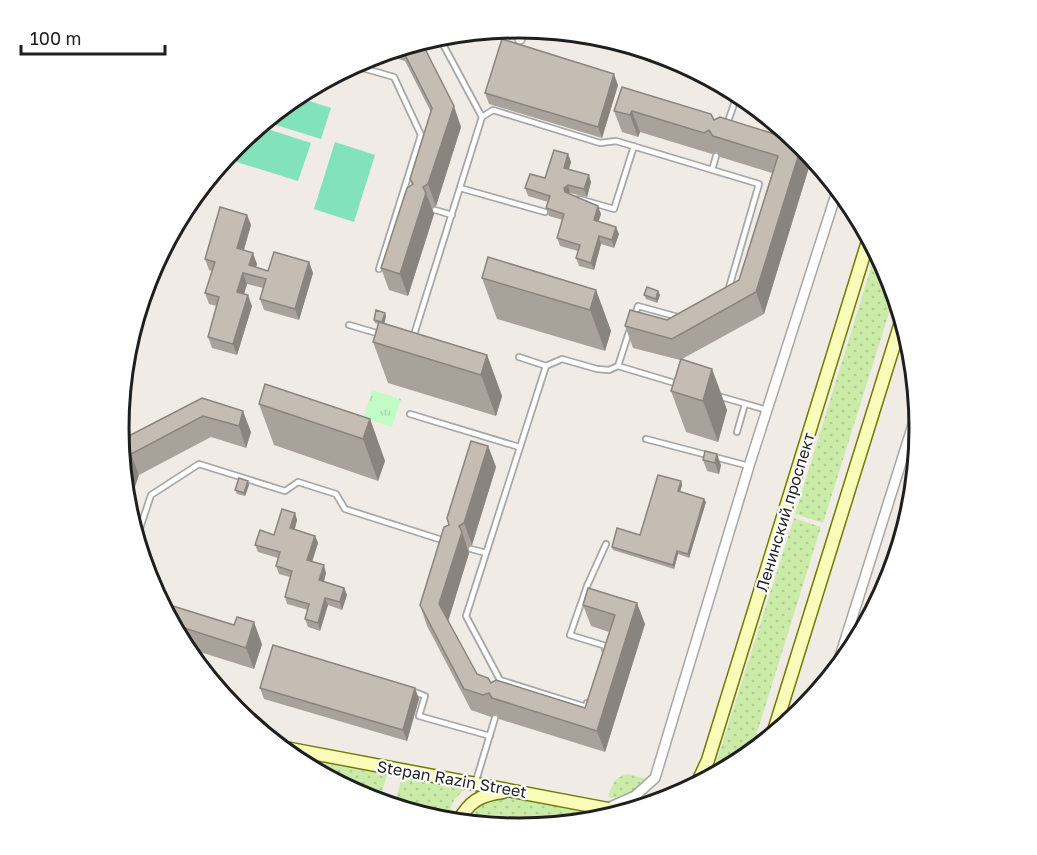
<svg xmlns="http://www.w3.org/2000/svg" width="1037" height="855" font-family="'Golos Text',sans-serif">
<defs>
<pattern id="grass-dots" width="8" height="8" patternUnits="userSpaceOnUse" patternTransform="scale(1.5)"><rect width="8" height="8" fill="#cbeca9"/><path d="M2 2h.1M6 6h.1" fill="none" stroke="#aeca91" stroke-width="1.8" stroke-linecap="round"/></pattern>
<pattern id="park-tufts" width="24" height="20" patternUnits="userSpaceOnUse" patternTransform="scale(1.5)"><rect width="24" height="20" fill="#c1fbc5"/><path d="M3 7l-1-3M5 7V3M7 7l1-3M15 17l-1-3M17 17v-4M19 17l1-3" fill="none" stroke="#a5d7a9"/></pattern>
</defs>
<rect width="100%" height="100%" fill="#f0ece5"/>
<path fill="url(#grass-dots)" d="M876,251L889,275L895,294L823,523L795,514Z
M794,518L821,527L751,752L709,778L715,766Z
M293,758L387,775L379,802L365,797Z
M628,774L648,779C637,790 626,801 608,797C612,785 614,777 628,774Z
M402,777L466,788L454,800L445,821L440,820L394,806Z
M509,796L597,812L595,821L518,828L467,823L481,804Z"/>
<path fill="url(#park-tufts)" d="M372,390L401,399L392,427L364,418Z"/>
<path fill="#81e2bb" d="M294,96L331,108L321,139L276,125L282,106Z
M258,126L311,143L298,181L224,158L236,144Z
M335,142L375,155L354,222L314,209Z"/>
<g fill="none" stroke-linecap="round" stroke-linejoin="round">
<g stroke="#a6a6a6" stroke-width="8">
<path id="lane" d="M506,28L507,29
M352,65L394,77L421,135L379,269
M482,117L493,110L600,143L616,141L759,184L728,291
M727,124L738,93
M712,170L716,156
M460,188L545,212
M579,199L614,209L634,146
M435,210L452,215
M635,315L638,306L678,317
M349,325L380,334
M413,338L482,117L438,35
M125,357L153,266
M519,357L546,366
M618,366L629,332
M718,396L767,410
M410,414L519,447
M737,432L745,404
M646,439L749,466
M136,540L151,495L199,464L285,491L298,482L336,494L345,509L445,541
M471,549L486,553
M605,649L606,646L570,635L587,586L606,544
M412,691L425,696L419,716L490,736
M587,703L586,707L500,680L466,616L546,366L562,359L597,369L609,370L618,366L678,384
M475,784L495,718"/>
</g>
<g stroke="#a6a6a6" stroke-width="12">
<path id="street" d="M595,35L678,61
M520,39L524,28
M836,669L917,412
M608,808L635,796L655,778L749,466L838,188"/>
</g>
<g stroke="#707b01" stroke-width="15">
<path id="secondary" d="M773,734L902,319
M280,747L624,812
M697,784L708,760L869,238
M458,822C469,802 479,795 503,792"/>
</g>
<use href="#lane" stroke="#fff" stroke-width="4.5"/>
<use href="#street" stroke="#fff" stroke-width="9"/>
<use href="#secondary" stroke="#f9fcb8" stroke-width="12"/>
</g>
<path fill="#a9a29b" d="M421,41L461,127L436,206L431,208L434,214L408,296L389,290L381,268L412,185L410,179L431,112L405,61L379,53Z
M618,85L602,138L489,104L485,93Z
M622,87L714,120L810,164L764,314L682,359L712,369L727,410L718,442L686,432L671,391L680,360L633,348L625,326L667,320L739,280L772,173L720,157L717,152L712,154L640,132L638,137L622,132L614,111Z
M568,154L571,162L569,169L591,182L587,197L570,193L569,194L601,214L598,221L619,234L614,248L601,244L594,270L579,266L576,258L578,251L560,246L557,238L563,220L549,216L546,208L548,202L528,196L525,188L545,178Z
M247,215L251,225L244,250L257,264L256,267L268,271L309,262L313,273L299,320L264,310L260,299L263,288L247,284L244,294L252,306L237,355L212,348L208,337L217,306L209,304L205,293L212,271L209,270L205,259Z
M482,278L596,290L611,331L605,351L497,319Z
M658,291L660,295L657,303L646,299L644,295Z
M386,316L384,323L487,355L502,396L496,416L388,383L373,342L378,324L375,323L374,320Z
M202,398L251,432L246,448L211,437L139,475L119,441Z
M259,404L370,419L385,461L378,481L274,445Z
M488,446L496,467L472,545L467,547L469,553L448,621L477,674L491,683L585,708L609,632L591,626L583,605L645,624L605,752L499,719L497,714L491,717L471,710L427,626L420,605L449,525Z
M703,460L721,465L719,474L707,471Z
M248,481L249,485L245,496L237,494L235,490Z
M681,481L682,485L680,492L706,502L689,558L678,554L674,569L613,550L612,547L640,535Z
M295,513L297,520L295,529L315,536L318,543L312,562L326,573L324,582L344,588L347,595L342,610L328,605L320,631L308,627L305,619L308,610L287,604L285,597L290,577L279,574L276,566L278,558L258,552L255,545L274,535Z
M160,602L262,644L254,669L184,647Z
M260,688L419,699L407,741L264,699Z"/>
<path fill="#8a847e" d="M614,74L618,85L602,138L598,127Z
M454,106L461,127L436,206L428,184Z
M632,111L640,132L638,137L630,115Z
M802,144L804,147L810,164L764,314L756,292Z
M568,154L571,162L567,175L564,168Z
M589,175L591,182L587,197L584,189Z
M568,185L570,193L567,195L565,192L564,188Z
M426,193L434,214L408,296L400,274Z
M598,206L601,214L597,227L594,220Z
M247,215L251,225L241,259L237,248Z
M616,227L619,234L614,248L612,240Z
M599,236L601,244L594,270L591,263Z
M253,253L257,264L253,276L249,265Z
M309,262L313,273L299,320L295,309Z
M243,273L247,284L241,303L237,292Z
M596,290L611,331L605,351L590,310Z
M658,291L660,295L657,303L656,299Z
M248,295L252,306L237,355L233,344Z
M385,313L386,316L384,326L382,322Z
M487,355L502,396L496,416L481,375Z
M712,369L727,410L718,442L703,401Z
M243,411L251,432L246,448L239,426Z
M370,419L385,461L378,481L363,439Z
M488,446L496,467L472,545L464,523Z
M131,454L139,475L127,511L126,505L123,479Z
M717,454L721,465L719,474L715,463Z
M248,481L249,485L245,496L244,493Z
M681,481L682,485L679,495L678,491Z
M704,499L706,502L689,558L688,554Z
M295,513L297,520L293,535L290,528Z
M462,532L469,553L447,625L439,604Z
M315,536L318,543L310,568L307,560Z
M677,551L678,554L674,569L673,565Z
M324,565L326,573L322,588L319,580Z
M344,588L347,595L342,610L340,602Z
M325,598L328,605L320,631L318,623Z
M637,603L645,624L605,752L597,731Z
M254,622L262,644L254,669L246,648Z
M415,688L419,699L407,741L403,730Z"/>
<path fill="#c5bcb4" stroke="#8a847e" stroke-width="1.5" d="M502,39L614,74L598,127L485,93Z
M421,41L454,106L428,184L423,187L426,193L400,274L381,268L407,188L413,184L410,179L432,108L401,47Z
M622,87L711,114L714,120L720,117L797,141L802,144L756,292L672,339L625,326L630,310L667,320L739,280L778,156L713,136L709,130L704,133L632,111L630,115L614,111Z
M554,150L568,154L564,168L589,175L584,189L568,185L564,188L565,192L598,206L594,220L616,227L612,240L599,236L591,263L576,258L580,245L557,238L564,214L546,208L550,196L525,188L530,174L545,178Z
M220,207L247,215L237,248L253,253L249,265L268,271L274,252L309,262L295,309L260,299L266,279L243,273L237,292L248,295L233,344L208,337L219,297L205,293L215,262L205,259Z
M488,257L596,290L590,310L482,278Z
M647,287L658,291L656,299L644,295Z
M376,310L385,313L382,322L374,320Z
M379,322L487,355L481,375L373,342Z
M681,359L712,369L703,401L671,391Z
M265,384L370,419L363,439L259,404Z
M202,398L243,411L239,426L203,416L131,454L123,479L119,441Z
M471,441L488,446L464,523L459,526L462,532L439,604L477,674L488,678L491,683L496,680L585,708L615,615L583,605L588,588L637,603L597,731L492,698L489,693L483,695L464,689L420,605L444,527L449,525L447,518Z
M705,451L717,454L715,463L703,460Z
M658,475L681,481L678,491L704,499L688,554L677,551L673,565L612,547L617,528L640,535Z
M239,478L248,481L244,493L235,490Z
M282,509L295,513L290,528L315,536L307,560L324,565L319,580L344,588L340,602L325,598L318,623L305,619L309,604L285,597L292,571L276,566L280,552L255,545L260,530L274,535Z
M160,602L234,625L237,617L254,622L246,648L172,624Z
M273,645L415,688L403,730L260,688Z"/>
<g text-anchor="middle" stroke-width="4.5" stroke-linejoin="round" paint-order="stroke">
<g font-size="16" fill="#1f1f1f" stroke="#fff">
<text transform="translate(785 512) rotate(-73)" y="6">Ленинский проспект</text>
<text transform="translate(452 779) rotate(10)" y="6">Stepan Razin Street</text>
</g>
</g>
<path d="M0 0H1037V855H0ZM129 428a390 390 0 1 1 780 0a390 390 0 1 1-780 0Z" fill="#fff" fill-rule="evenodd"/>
<path fill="none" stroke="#1f1f1f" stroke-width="3" d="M129 428a390 390 0 1 1 780 0a390 390 0 1 1-780 0Z"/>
<path d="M21 45v9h144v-9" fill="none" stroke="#1f1f1f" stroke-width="3"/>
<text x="30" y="45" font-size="18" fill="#1f1f1f" stroke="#ffffff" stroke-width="4.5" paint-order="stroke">100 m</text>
</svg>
